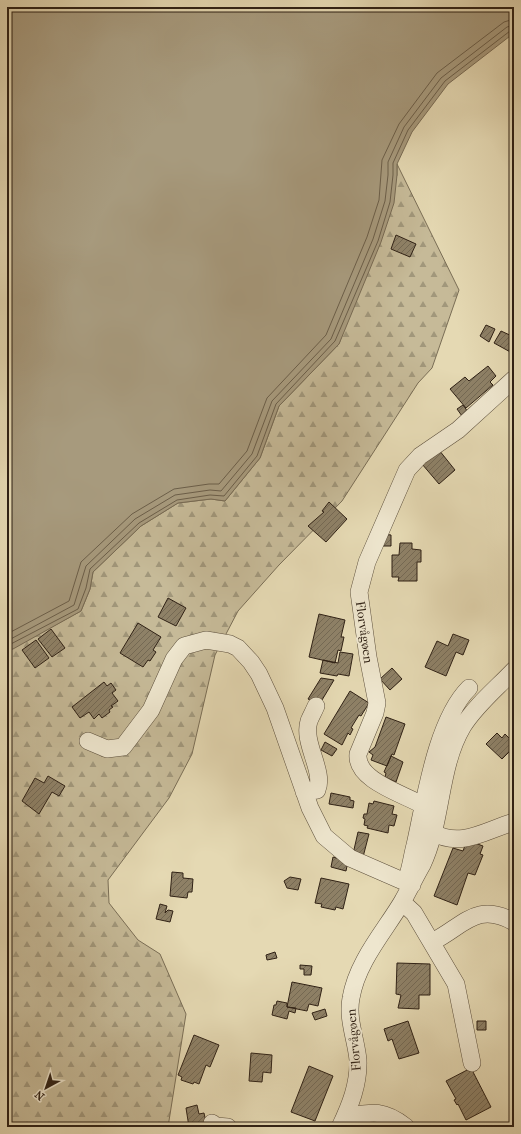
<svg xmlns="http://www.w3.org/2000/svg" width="521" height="1134" font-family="'IM FELL French Canon',serif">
<defs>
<pattern id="forest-firs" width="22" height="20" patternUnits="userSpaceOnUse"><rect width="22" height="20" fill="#c6ba98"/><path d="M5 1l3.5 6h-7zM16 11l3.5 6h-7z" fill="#a1977b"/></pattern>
<pattern id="building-hatch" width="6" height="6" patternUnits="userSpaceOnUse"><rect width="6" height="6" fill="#8e8167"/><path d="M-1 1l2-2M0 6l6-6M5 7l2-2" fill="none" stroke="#746954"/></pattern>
</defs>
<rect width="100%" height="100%" fill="#e5d9b3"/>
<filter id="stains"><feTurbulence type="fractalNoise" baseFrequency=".005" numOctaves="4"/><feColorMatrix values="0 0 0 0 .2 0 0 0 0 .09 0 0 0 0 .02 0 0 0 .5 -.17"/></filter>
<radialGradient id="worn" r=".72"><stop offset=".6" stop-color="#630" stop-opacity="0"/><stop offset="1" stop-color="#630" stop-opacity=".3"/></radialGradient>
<path fill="url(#forest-firs)" stroke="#7a6e56" d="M397,164L459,290L432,368L418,383L342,501L279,565L238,611L215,655L192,754L169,798L108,880L109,903L138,940L160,954L186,1014L168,1127H7V650L13,648L81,611L90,589L93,572L141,526L178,503L211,499L225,501L260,458L279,406L339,344L397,175Z"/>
<path fill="#a79a7d" stroke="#776a53" d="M7,7H514V33L448,84L412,132L397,164V175L394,203L381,242L339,344L279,406L260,458L225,501L211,499L178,503L141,526L93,572L90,589L81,611L13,649L7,650Z"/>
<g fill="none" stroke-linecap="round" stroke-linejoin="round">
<path stroke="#6b5e49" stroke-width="1" d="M7,634L69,601L81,562L132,514L174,489L209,484H219L247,451L267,398L326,335L367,237L379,200L382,160L399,124L437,73L504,22L514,19
M7,641L74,605L86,566L135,519L175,495L210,490L221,491L252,454L272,401L331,339L373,239L385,201L388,175V162L404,127L441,78L507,27L514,25
M7,646L78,609L86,588L90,569L139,523L177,500L210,495L224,496L257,456L276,404L335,341L378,241L390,202L393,175V163L408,130L445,81L510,31L514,30"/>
</g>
<path fill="url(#building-hatch)" stroke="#2f2115" d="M396,235L416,244L410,257L391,249Z
M486,325L495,329L489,342L480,336Z
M501,331L514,337V354L494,343Z
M488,366L496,376L490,382L493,385L466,408L450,389L465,377L469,381Z
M463,405L468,412L462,416L457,409Z
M439,450L455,470L439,484L422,464Z
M329,502L347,519L326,542L308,526L324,512L322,511Z
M383,534L391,535V546H383Z
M400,543H412V549L421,550V562H417V581H398L399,577H392V555H399Z
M168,598L186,608L176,626L158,617Z
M319,614L345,620L341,637H344L341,651L338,650L335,663L309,657Z
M138,623L161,637L153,650L156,652L150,661L148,660L143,667L120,653Z
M51,629L65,648L52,657L38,639Z
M453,634L469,640L463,655L456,652L446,676L425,667L437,641L448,646Z
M36,640L49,658L35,668L22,650Z
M340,652L353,654L349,676L338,674L337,676L320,673L323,660L338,663Z
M392,668L402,679L390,690L380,679Z
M321,678L334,680L319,705L308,699Z
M104,682L107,686L111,683L116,690L112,693L118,701L111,706L113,707L109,710L110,712L102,718L99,714L94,719L89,712L80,718L72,707Z
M350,691L369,703L361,716L359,715L351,728L353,729L350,735L348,733L342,745L324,734Z
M386,717L405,724L394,755L392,754L387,766L371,760L373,755L369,752L375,747Z
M497,733L502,738L505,734L514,743V747L502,759L486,744Z
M325,742L337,749L332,756L321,750Z
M391,756L403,762L396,782L385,777L386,773L384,772Z
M48,776L65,786L59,796L52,792L39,814L22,801L35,778L44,783Z
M331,793L350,797V800L354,801L353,808L329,804Z
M374,801L394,806L392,814L397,815L394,826L389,825L388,833L367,828L368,826L364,825L365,819L363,818L364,814H367L369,803L373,804Z
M358,832L369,834L363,857L353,854Z
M467,840L483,846L480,854L483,855L475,875L468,873L457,905L434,896L453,848L463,851Z
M333,857L348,861L346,871L331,867Z
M172,872L183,873V878L193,879L192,892H188L187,898L170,896Z
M290,877L301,879L298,890L287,888L284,881Z
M321,878L349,884L343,909L336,907L335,910L321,907L322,904L315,903Z
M160,904L167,906L165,913L168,910L173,911L170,922L156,919Z
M275,952L277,958L267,960L266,955Z
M397,963L430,964V995H419V1009L398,1008L401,995L396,994Z
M300,965L312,966L311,975H304V969H300Z
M292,982L322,988L318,1006L309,1004L307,1011L287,1007Z
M277,1001L287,1003V1007L296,1008L295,1013L289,1011L287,1019L272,1015L274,1005H276Z
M325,1009L327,1016L315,1020L312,1013Z
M408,1021L419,1053L399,1059L392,1039L388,1041L384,1029Z
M477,1021H486V1030H477Z
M194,1035L219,1045L210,1067L206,1065L199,1084L194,1082L193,1084L181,1080L182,1077L178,1075Z
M251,1053L272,1055L271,1073L263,1072L262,1082L249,1081Z
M309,1066L333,1076L315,1121L291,1112Z
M471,1068L491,1107L466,1120L458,1104L457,1105L454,1100L456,1099L446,1081Z
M197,1105L199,1114L204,1113L207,1127H189L186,1108Z"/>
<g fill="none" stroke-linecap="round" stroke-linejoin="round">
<g stroke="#5c4f3c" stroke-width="18">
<path id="minor" d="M88,741L107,749L123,747L151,710L174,659L184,646L206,640L230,644L238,648L251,662L259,674L275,708L310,808L324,836L350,858L412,885
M304,792L317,790C325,771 302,743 309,721C311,716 314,711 316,706
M424,806C407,795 355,781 358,754L375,713L377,703L368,657L359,592L367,562L407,470L420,456L458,430L514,379
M432,832C461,849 486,830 514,822
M407,878C411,867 412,856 415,845C425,801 436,721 469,688
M402,902L414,913L456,984L472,1063
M432,942C464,926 476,901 514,922
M345,1117C372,1112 383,1109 406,1127
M212,1123L216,1126L228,1127
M340,1127C350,1106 359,1084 358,1060C356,1039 347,1019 351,998C357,962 384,932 402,902C409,890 415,877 422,865C443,821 438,768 463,726C476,705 497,688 514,670"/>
</g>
<use href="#minor" stroke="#eee6ce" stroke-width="17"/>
</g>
<g text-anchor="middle" stroke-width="4" stroke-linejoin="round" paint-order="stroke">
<g font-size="13" fill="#2f2115" stroke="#eee6ce">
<text transform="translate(365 632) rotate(82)" y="5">Florvågøen</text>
<text transform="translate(353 1040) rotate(-95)" y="5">Florvågøen</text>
</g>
</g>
<rect width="521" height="1134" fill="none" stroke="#e5d9b3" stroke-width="24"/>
<rect x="8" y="8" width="505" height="1118" fill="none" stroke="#2f2115" stroke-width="2"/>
<rect x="12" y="12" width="497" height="1110" fill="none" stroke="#2f2115"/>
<g transform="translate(46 1088) rotate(220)" stroke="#eee6ce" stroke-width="3" paint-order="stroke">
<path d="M0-3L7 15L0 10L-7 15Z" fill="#2f2115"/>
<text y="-6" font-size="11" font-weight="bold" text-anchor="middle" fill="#2f2115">N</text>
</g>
<rect width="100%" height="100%" filter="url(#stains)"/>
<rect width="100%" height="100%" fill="url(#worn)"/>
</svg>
